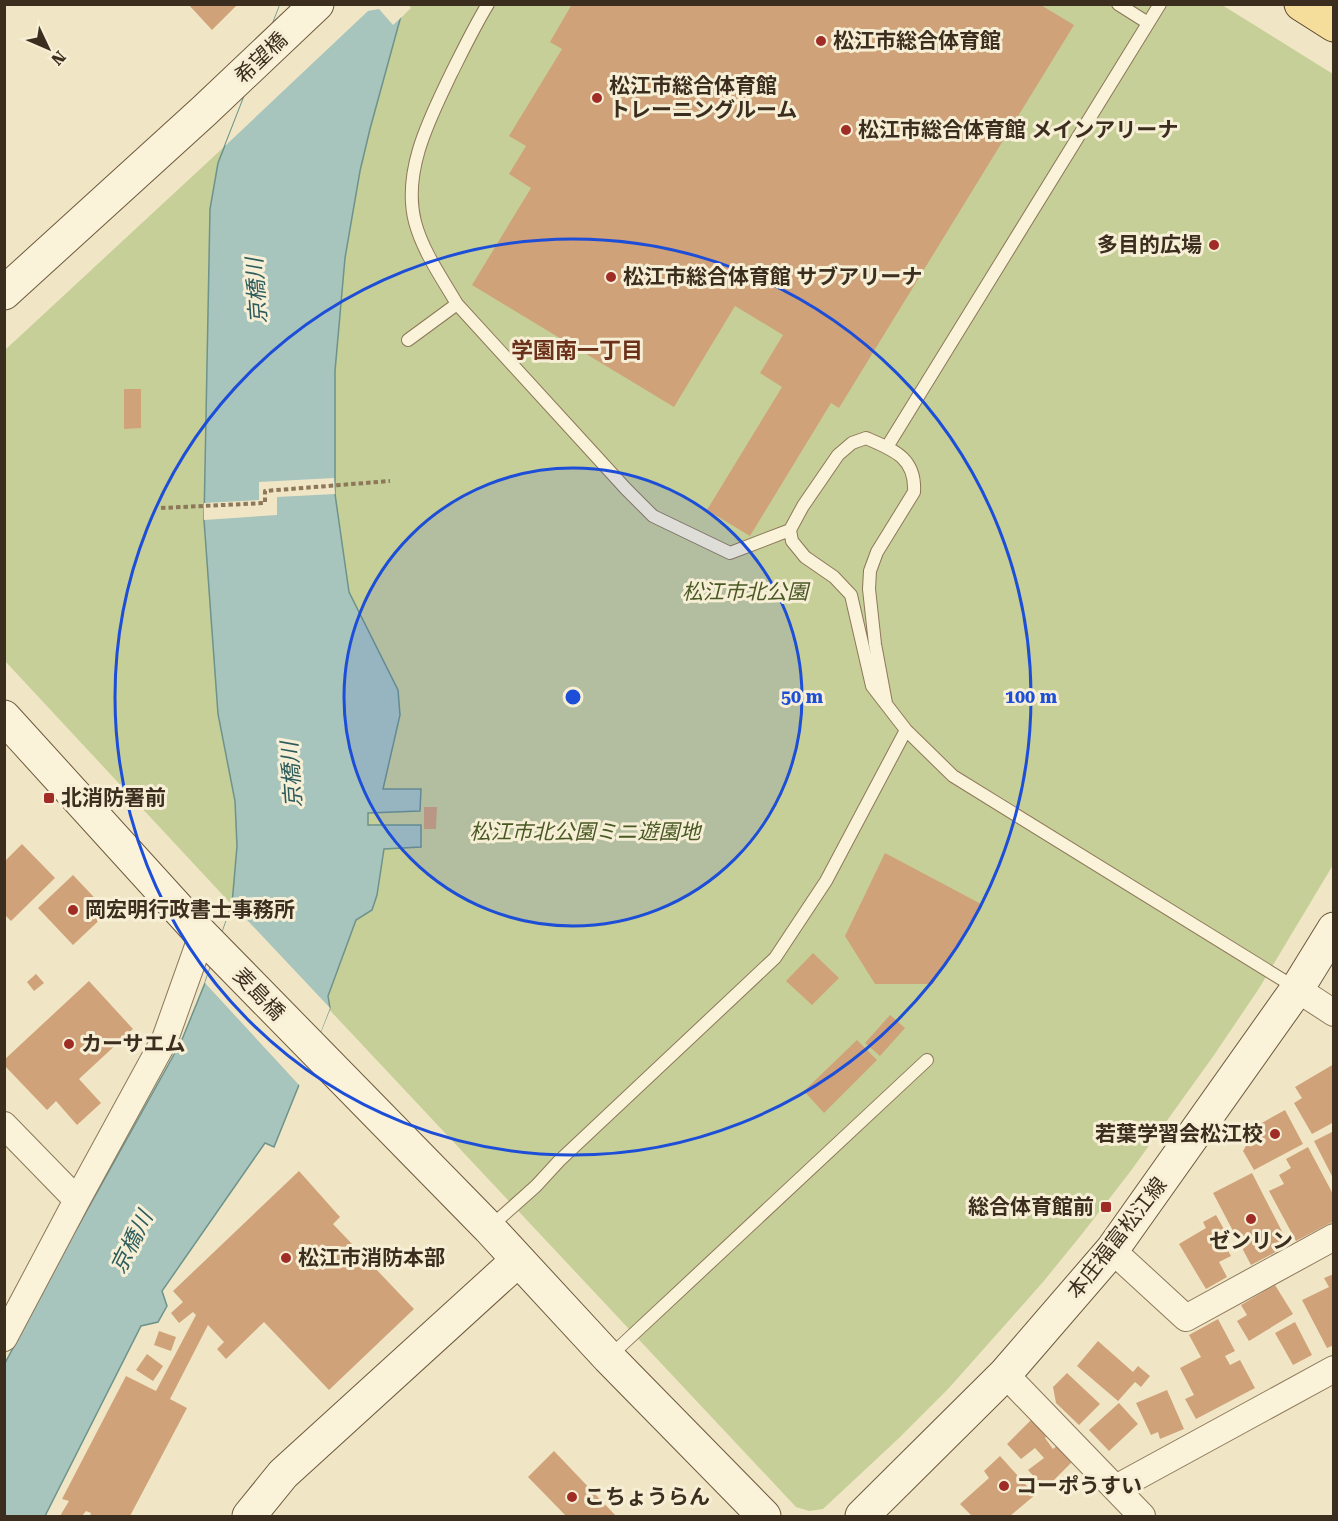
<svg xmlns="http://www.w3.org/2000/svg" width="1338" height="1521" font-family="'Roboto Serif','Noto Sans JP',serif">
<rect width="100%" height="100%" fill="#f0e6c5"/>
<path fill="#c6cf98" d="M408,4L1222,5L1333,74V865L1258,990L1212,1058L1130,1172L1082,1234L1043,1282L949,1388L898,1439L823,1509L809,1511L796,1507L339,1020L5,661V350L225,146L393,25L411,8Z"/>
<path fill="#a7c4bd" stroke="#6d938b" stroke-width="1.5" d="M280,5H404L370,129L360,171L345,258L335,371V494L349,592L398,690L400,715L383,789H421L420,811L368,813V825H421V847L384,849L377,895L372,910L356,920L328,996L330,1008L274,1147L265,1143L162,1291L167,1306L158,1322L141,1326L45,1516H5L4,1365L71,1239L181,1042L205,983L232,904L237,846L235,801L218,714L204,520L210,209L218,163Z"/>
<path fill="#f0e6c5" d="M407,4L404,15L393,25L379,9L368,11L225,146L280,5Z
M334,478L335,494L277,497V515L204,520V503L259,500V482Z
M232,904L330,1008L300,1086L205,983Z"/>
<path fill="#d0a279" d="M188,4H238L212,30Z
M572,4H1039L1074,25L839,408L831,403L750,536L707,510L782,387L760,373L783,335L735,306L674,407L472,285L531,188L509,174L526,146L509,136L562,49L550,42Z
M124,389H141V428L124,429Z
M424,807H437L436,829H424Z
M22,844L55,878L11,921L4,914V862Z
M885,853L981,904L933,984H875L845,936Z
M73,875L108,912L73,945L38,908Z
M813,953L839,978L812,1005L786,981Z
M36,974L44,983L34,991L27,982Z
M89,981L133,1029L79,1079L101,1103L77,1125L56,1101L47,1110L4,1065V1060Z
M890,1015L905,1028L880,1056L865,1043Z
M857,1040L877,1060L824,1113L804,1091Z
M1334,1064V1122L1312,1134L1294,1103L1302,1098L1295,1087Z
M1285,1110L1303,1144L1254,1170L1243,1151L1258,1125Z
M1334,1131V1180L1314,1141Z
M1308,1147L1334,1196V1221L1296,1241L1269,1191L1284,1184L1279,1175L1291,1168L1286,1159Z
M299,1171L340,1217L333,1224L414,1309L329,1390L264,1322L226,1359L217,1349L224,1342L208,1325L170,1399L187,1408L130,1516H90L91,1513L86,1511L82,1516H60L69,1501L62,1499L126,1376L156,1391L196,1315L193,1312L179,1323L171,1313L183,1302L173,1291Z
M1252,1173L1289,1245L1251,1265L1213,1193Z
M1216,1215L1229,1238L1223,1242L1231,1256L1219,1262L1227,1277L1206,1289L1179,1244L1206,1228L1203,1222Z
M1334,1274V1345L1327,1348L1302,1300L1329,1287L1324,1278Z
M1275,1285L1293,1314L1249,1341L1237,1321L1247,1315L1241,1305Z
M1218,1319L1235,1351L1225,1356L1230,1365L1240,1360L1255,1388L1196,1419L1185,1399L1194,1395L1180,1368L1201,1357L1189,1335Z
M1295,1322L1312,1355L1293,1365L1275,1333Z
M159,1331L176,1337L171,1351L154,1345Z
M1098,1341L1133,1372L1138,1366L1150,1376L1141,1387L1135,1382L1118,1401L1077,1366Z
M147,1354L163,1366L153,1381L136,1370Z
M1067,1373L1100,1404L1079,1425L1056,1403L1053,1387Z
M1167,1390L1184,1429L1160,1439L1158,1432L1151,1435L1136,1403Z
M1119,1403L1138,1424L1109,1451L1089,1430Z
M1033,1418L1048,1434L1045,1438L1053,1449L1058,1445L1073,1461L1045,1489L1028,1470L1044,1458L1035,1448L1021,1459L1007,1444Z
M554,1451L616,1516H566L528,1477Z
M1000,1456L1035,1495L1010,1516H972L960,1504L989,1478L984,1471Z"/>
<g fill="none" stroke-linecap="round" stroke-linejoin="round">
<g stroke="#8d785a" stroke-width="14">
<path id="lane" d="M1118,4L1148,23
M457,304L626,489L653,516L730,553L790,530
M408,340L457,304C442,278 423,252 415,222C402,171 430,118 451,74C463,50 474,27 488,4
M887,447L1160,4
M886,703L875,644L869,589L870,571L877,552L914,492C916,458 894,450 866,438L852,443L838,455L803,506L790,530L792,541L805,557L834,577L851,595L872,686L906,730L953,776L1296,988
M490,1227L536,1186L559,1161L775,958L826,881L906,730
M610,1356L927,1060"/>
</g>
<g stroke="#8d785a" stroke-width="28">
<path id="street" d="M1297,989L1334,1013
M4,1125L77,1200
M1112,1250L1186,1318L1334,1237
M4,1338L77,1200L165,1039L202,935
M1005,1374L1142,1516
M1116,1488L1334,1369"/>
</g>
<g stroke="#6e593d" stroke-width="35">
<path id="secondary" d="M4,293L204,111L317,4
M4,717L202,935L489,1228L609,1358L764,1516
M249,1516L283,1474L518,1260
M862,1516L1005,1374L1112,1250L1297,989L1334,929"/>
</g>
<g stroke="#5a452e" stroke-width="35">
<path id="primary" d="M1301,4L1334,25"/>
</g>
<path stroke="#8d785a" stroke-width="4" stroke-dasharray="4.5 3" stroke-linecap="butt" d="M161,508L265,503V491L390,481"/>
<use href="#lane" stroke="#faf2d9" stroke-width="12"/>
<use href="#street" stroke="#faf2d9" stroke-width="26"/>
<use href="#secondary" stroke="#faf2d9" stroke-width="33"/>
<use href="#primary" stroke="#f5de9b" stroke-width="33"/>
</g>
<circle cx="573" cy="697" r="229" fill="#1d4ed8" fill-opacity=".12"/>
<g fill="none" stroke="#1d4ed8" stroke-width="3">
<circle cx="573" cy="697" r="229"/>
<circle cx="573" cy="697" r="458"/>
</g>
<g fill="#9f2d26" stroke="#f7efd5" stroke-width="2">
<circle cx="821" cy="41" r="6"/>
<circle cx="597" cy="98" r="6"/>
<circle cx="846" cy="130" r="6"/>
<circle cx="1214" cy="245" r="6"/>
<circle cx="611" cy="277" r="6"/>
<rect x="43" y="792" width="12" height="12" rx="3"/>
<circle cx="73" cy="910" r="6"/>
<circle cx="69" cy="1044" r="6"/>
<circle cx="1275" cy="1134" r="6"/>
<rect x="1100" y="1201" width="12" height="12" rx="3"/>
<circle cx="1251" cy="1219" r="6"/>
<circle cx="286" cy="1258" r="6"/>
<circle cx="1004" cy="1486" r="6"/>
<circle cx="572" cy="1497" r="6"/>
</g>
<g text-anchor="middle" stroke-width="6" stroke-linejoin="round" paint-order="stroke">
<g font-size="21" font-weight="bold" fill="#3c2e1e" stroke="#f7efd5" text-anchor="start">
<text x="833" y="48">松江市総合体育館</text>
<text x="609" y="93">松江市総合体育館<tspan x="609" dy="24">トレーニングルーム</tspan></text>
<text x="858" y="137">松江市総合体育館 メインアリーナ</text>
<text x="1202" y="252" text-anchor="end">多目的広場</text>
<text x="623" y="284">松江市総合体育館 サブアリーナ</text>
<text x="61" y="805">北消防署前</text>
<text x="85" y="917">岡宏明行政書士事務所</text>
<text x="81" y="1051">カーサエム</text>
<text x="1263" y="1141" text-anchor="end">若葉学習会松江校</text>
<text x="1094" y="1214" text-anchor="end">総合体育館前</text>
<text x="1251" y="1248" text-anchor="middle">ゼンリン</text>
<text x="298" y="1265">松江市消防本部</text>
<text x="1016" y="1493">コーポうすい</text>
<text x="584" y="1504">こちょうらん</text>
</g>
<g font-size="21" fill="#3c2e1e" stroke="#f7efd5">
<text transform="translate(261 58) rotate(-44)" y="7">希望橋</text>
<text transform="translate(259 994) rotate(46)" y="7">麦島橋</text>
<text transform="translate(1117 1238) rotate(-52)" y="7">本庄福富松江線</text>
</g>
<g font-size="21" font-style="italic" fill="#495924" stroke="#f7efd5">
<text x="745" y="599">松江市北公園</text>
<text x="585" y="839">松江市北公園ミニ遊園地</text>
</g>
<g font-size="22" font-style="italic" fill="#2d5c5c" stroke="#f7efd5">
<text transform="translate(256 291) rotate(-94)" y="8">京橋川</text>
<text transform="translate(291 775) rotate(-94)" y="8">京橋川</text>
<text transform="translate(131 1242) rotate(-63)" y="8">京橋川</text>
</g>
<g font-size="22" font-weight="bold" fill="#6b311b" stroke="#f7efd5">
<text x="577" y="358">学園南一丁目</text>
</g>
</g>
<circle cx="573" cy="697" r="9" fill="#1d4ed8" stroke="#f7efd5" stroke-width="3"/>
<g font-size="18" text-anchor="middle" font-weight="bold" fill="#1d4ed8" stroke="#f7efd5" stroke-width="6" stroke-linejoin="round" paint-order="stroke">
<text x="802" y="703">50 m</text>
<text x="1031" y="703">100 m</text>
</g>
<rect width="1338" height="1521" fill="none" stroke="#3c2e1e" stroke-width="12"/>
<g transform="translate(48 48) rotate(134)" stroke="#f7efd5" stroke-width="4.5" paint-order="stroke">
<path d="M0-4.5L10 22L0 15L-10 22Z" fill="#3c2e1e"/>
<text y="-9" font-size="16" font-weight="bold" text-anchor="middle" fill="#3c2e1e">N</text>
</g>
</svg>
